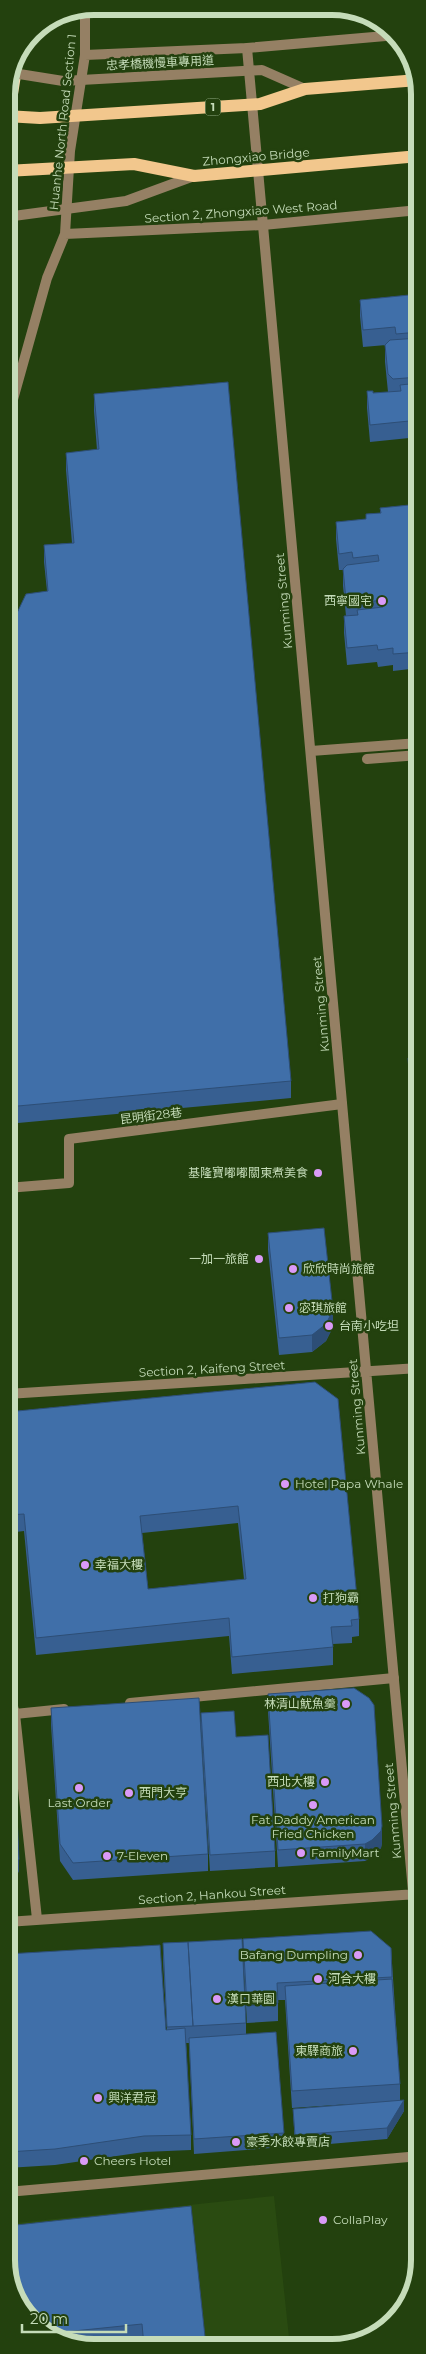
<svg xmlns="http://www.w3.org/2000/svg" width="426" height="2354" font-family="Montserrat,'Noto Sans TC',sans-serif">
<rect width="100%" height="100%" fill="#23410e"/>
<path fill="#2a4b11" d="M274,2196L290,2347L77,2346L7,2271V2224Z"/>
<g fill="none" stroke-linecap="round" stroke-linejoin="round">
<path stroke="#958064" stroke-width="10" d="M367,759L419,755
M7,1188L69,1183V1139L342,1104
M7,1684L15,1714L37,1919
M130,1703L394,1678
M15,1714L64,1709
M7,2192L420,2156"/>
<path stroke="#958064" stroke-width="10" d="M247,48L419,1958
M311,751L419,743
M7,1394L419,1368
M7,1922L417,1894"/>
<path stroke="#958064" stroke-width="10" d="M85,55L247,48L397,35
M65,234L263,225L419,210
M7,421L47,278L65,234L70,151L85,55V13"/>
<path stroke="#f8d8ae" stroke-width="14" d="M6,125L15,69"/>
<path stroke="#958064" stroke-width="10" d="M13,73L63,81L262,70L305,89
M6,217L126,201L194,176"/>
<path stroke="#f2c78d" stroke-width="12" d="M6,116L40,118L260,104L305,89L418,80
M6,171L134,164L194,176L419,156"/>
</g>
<path fill="#375f91" fill-rule="evenodd" d="M419,294V437L370,442L367,408V391L373,393L388,392L385,362V345H386L363,347L360,316V300Z
M94,394L291,1081V1098L7,1124V634L47,591L44,562V545L72,543L66,470V453L97,450L94,411Z
M419,504V668L393,671V665L378,667L377,662L347,665L344,633V616H346L343,586V570H339L336,539V522L366,519V514L380,513V508Z
M419,1057V1213L408,1072V1058Z
M268,1233L333,1327L326,1341L312,1352L279,1355L268,1250Z
M315,1382L359,1619V1636L352,1637V1643L333,1644V1665L232,1674L229,1636L36,1655L24,1531L7,1533V1412ZM238,1523L244,1579L148,1589L142,1533Z
M419,1410V1484L416,1422V1411Z
M268,1694L382,1843L381,1848L372,1857L365,1861L278,1867L268,1711Z
M51,1708L208,1854V1871L73,1880L60,1861L51,1725Z
M201,1713L236,1737L275,1851V1867L210,1871L201,1729Z
M7,1772L19,1870L11,1894H7Z
M243,1939L391,1948L400,2084V2100L404,2111L387,2139L295,2147L293,2109L350,2104L292,2108L285,2000H278V2021L247,2023L243,1956Z
M163,1943L246,2023V2034L284,2133V2147L194,2154L189,2043H186L191,2135V2150L144,2152L55,2165L7,2168V1954L166,2030H167L163,1960Z
M7,2271L206,2346H142V2339L77,2346L28,2318Z"/>
<path fill="#2d4e76" d="M333,1310V1327L326,1341L312,1352V1335Z
M382,1826V1843L381,1848L372,1857L365,1861V1844Z
M19,1859V1870L11,1894V1882Z
M404,2100V2111L387,2139V2128Z"/>
<path fill="#406fa9" stroke="#2d4e76" fill-rule="evenodd" d="M419,294V332L396,334L395,327L363,330L360,300Z
M419,338V377L393,379L388,374L385,345L390,340Z
M228,382L291,1081L7,1107V634L26,594L48,591L44,545L74,543L66,453L99,449L94,394Z
M419,383V420L370,425L367,391H373V393L401,391L400,385Z
M419,504V652L393,654V648L378,650L377,645L347,648L344,616L358,615L357,610L383,607V600L350,604L346,600L343,569L347,565L379,561L378,555L353,558L352,552L339,554L336,522L366,519V514L381,513L380,508Z
M419,1057V1199L408,1058Z
M324,1228L333,1310L326,1324L312,1335L279,1338L268,1233Z
M315,1382L338,1399L359,1619L351,1620L352,1626L331,1627L333,1647L232,1657L229,1618L36,1638L24,1514L7,1515V1412ZM238,1506L246,1579L148,1589L140,1516Z
M419,1410V1473L416,1411Z
M354,1688L369,1698L374,1705L382,1826L381,1831L372,1840L365,1844L278,1850L268,1694Z
M199,1698L208,1854L73,1863L60,1844L51,1708Z
M234,1711L236,1737L268,1735L275,1851L210,1855L201,1713Z
M7,1772H15L19,1859L11,1882L7,1883Z
M371,1931L391,1948L392,1977L277,1983L278,2003L247,2006L243,1939Z
M242,1939L246,2023L193,2026L188,1942Z
M188,1942L193,2026L167,2027L163,1943Z
M160,1945L166,2030L185,2028L191,2135L144,2136L55,2149L7,2152V1954Z
M392,1979L400,2084L292,2091L285,1986Z
M276,2032L284,2133L194,2139L189,2038Z
M404,2100L387,2128L295,2135L293,2109Z
M191,2206L206,2346H144L142,2324L54,2333L28,2318L7,2271V2226Z"/>
<g fill="#da9af7" stroke="#23410e" stroke-width="2">
<circle cx="382" cy="601" r="5"/>
<circle cx="318" cy="1173" r="5"/>
<circle cx="259" cy="1259" r="5"/>
<circle cx="293" cy="1269" r="5"/>
<circle cx="289" cy="1308" r="5"/>
<circle cx="329" cy="1326" r="5"/>
<circle cx="285" cy="1484" r="5"/>
<circle cx="85" cy="1565" r="5"/>
<circle cx="313" cy="1598" r="5"/>
<circle cx="346" cy="1704" r="5"/>
<circle cx="325" cy="1782" r="5"/>
<circle cx="79" cy="1788" r="5"/>
<circle cx="129" cy="1793" r="5"/>
<circle cx="313" cy="1805" r="5"/>
<circle cx="301" cy="1853" r="5"/>
<circle cx="107" cy="1856" r="5"/>
<circle cx="358" cy="1955" r="5"/>
<circle cx="318" cy="1979" r="5"/>
<circle cx="217" cy="1999" r="5"/>
<circle cx="353" cy="2051" r="5"/>
<circle cx="98" cy="2098" r="5"/>
<circle cx="236" cy="2142" r="5"/>
<circle cx="84" cy="2161" r="5"/>
<circle cx="323" cy="2220" r="5"/>
</g>
<g text-anchor="middle" stroke-width="5" stroke-linejoin="round" paint-order="stroke">
<rect fill="#23410e" stroke="#94ae86" stroke-width="1" x="205.5" y="98.5" width="15" height="17" rx="4"/>
<g font-size="11" font-weight="bold" fill="#c5dcb9">
<text x="213" y="111">1</text>
</g>
<g font-size="12" fill="#c5dcb9" stroke="#23410e">
<text transform="translate(160 63) rotate(-3)" y="4">忠孝橋機慢車專用道</text>
<text transform="translate(63 122) rotate(-84)" y="4">Huanhe North Road Section 1</text>
<text transform="translate(256 157) rotate(-5)" y="4">Zhongxiao Bridge</text>
<text transform="translate(241 212) rotate(-4)" y="4">Section 2, Zhongxiao West Road</text>
<text transform="translate(284 601) rotate(-95)" y="4">Kunming Street</text>
<text transform="translate(321 1004) rotate(-95)" y="4">Kunming Street</text>
<text transform="translate(151 1116) rotate(-7)" y="4">昆明街28巷</text>
<text transform="translate(212 1369) rotate(-3)" y="4">Section 2, Kaifeng Street</text>
<text transform="translate(357 1407) rotate(-95)" y="4">Kunming Street</text>
<text transform="translate(393 1811) rotate(-95)" y="4">Kunming Street</text>
<text transform="translate(212 1895) rotate(-4)" y="4">Section 2, Hankou Street</text>
</g>
<g font-size="12" fill="#c5dcb9" stroke="#23410e" text-anchor="start">
<text x="372" y="605" text-anchor="end">西寧國宅</text>
<text x="308" y="1177" text-anchor="end">基隆寶嘟嘟關東煮美食</text>
<text x="249" y="1263" text-anchor="end">一加一旅館</text>
<text x="303" y="1273">欣欣時尚旅館</text>
<text x="299" y="1312">宓琪旅館</text>
<text x="339" y="1330">台南小吃坦</text>
<text x="295" y="1488">Hotel Papa Whale</text>
<text x="95" y="1569">幸福大樓</text>
<text x="323" y="1602">打狗霸</text>
<text x="336" y="1708" text-anchor="end">林清山魷魚羹</text>
<text x="315" y="1786" text-anchor="end">西北大樓</text>
<text x="139" y="1797">西門大亨</text>
<text x="79" y="1807" text-anchor="middle">Last Order</text>
<text x="313" y="1824" text-anchor="middle">Fat Daddy American<tspan x="313" dy="14">Fried Chicken</tspan></text>
<text x="311" y="1857">FamilyMart</text>
<text x="117" y="1860">7-Eleven</text>
<text x="348" y="1959" text-anchor="end">Bafang Dumpling</text>
<text x="328" y="1983">河合大樓</text>
<text x="227" y="2003">漢口華園</text>
<text x="343" y="2055" text-anchor="end">東驛商旅</text>
<text x="108" y="2102">興洋君冠</text>
<text x="246" y="2146">豪季水餃專賣店</text>
<text x="94" y="2165">Cheers Hotel</text>
<text x="333" y="2224">CollaPlay</text>
</g>
</g>
<path d="M0 0H426V2354H0ZM94 15H332A79 79 0 0 1 411 94V2260A79 79 0 0 1 332 2339H94A79 79 0 0 1 15 2260V94A79 79 0 0 1 94 15Z" fill="#23410e" fill-rule="evenodd"/>
<path fill="none" stroke="#c5dcb9" stroke-width="6" d="M94 15H332A79 79 0 0 1 411 94V2260A79 79 0 0 1 332 2339H94A79 79 0 0 1 15 2260V94A79 79 0 0 1 94 15Z"/>
<path d="M22 2324v8h104v-8" fill="none" stroke="#c5dcb9" stroke-width="2.5"/>
<text x="30" y="2324" font-size="15" fill="#c5dcb9" stroke="#23410e" stroke-width="4" paint-order="stroke">20 m</text>
</svg>
